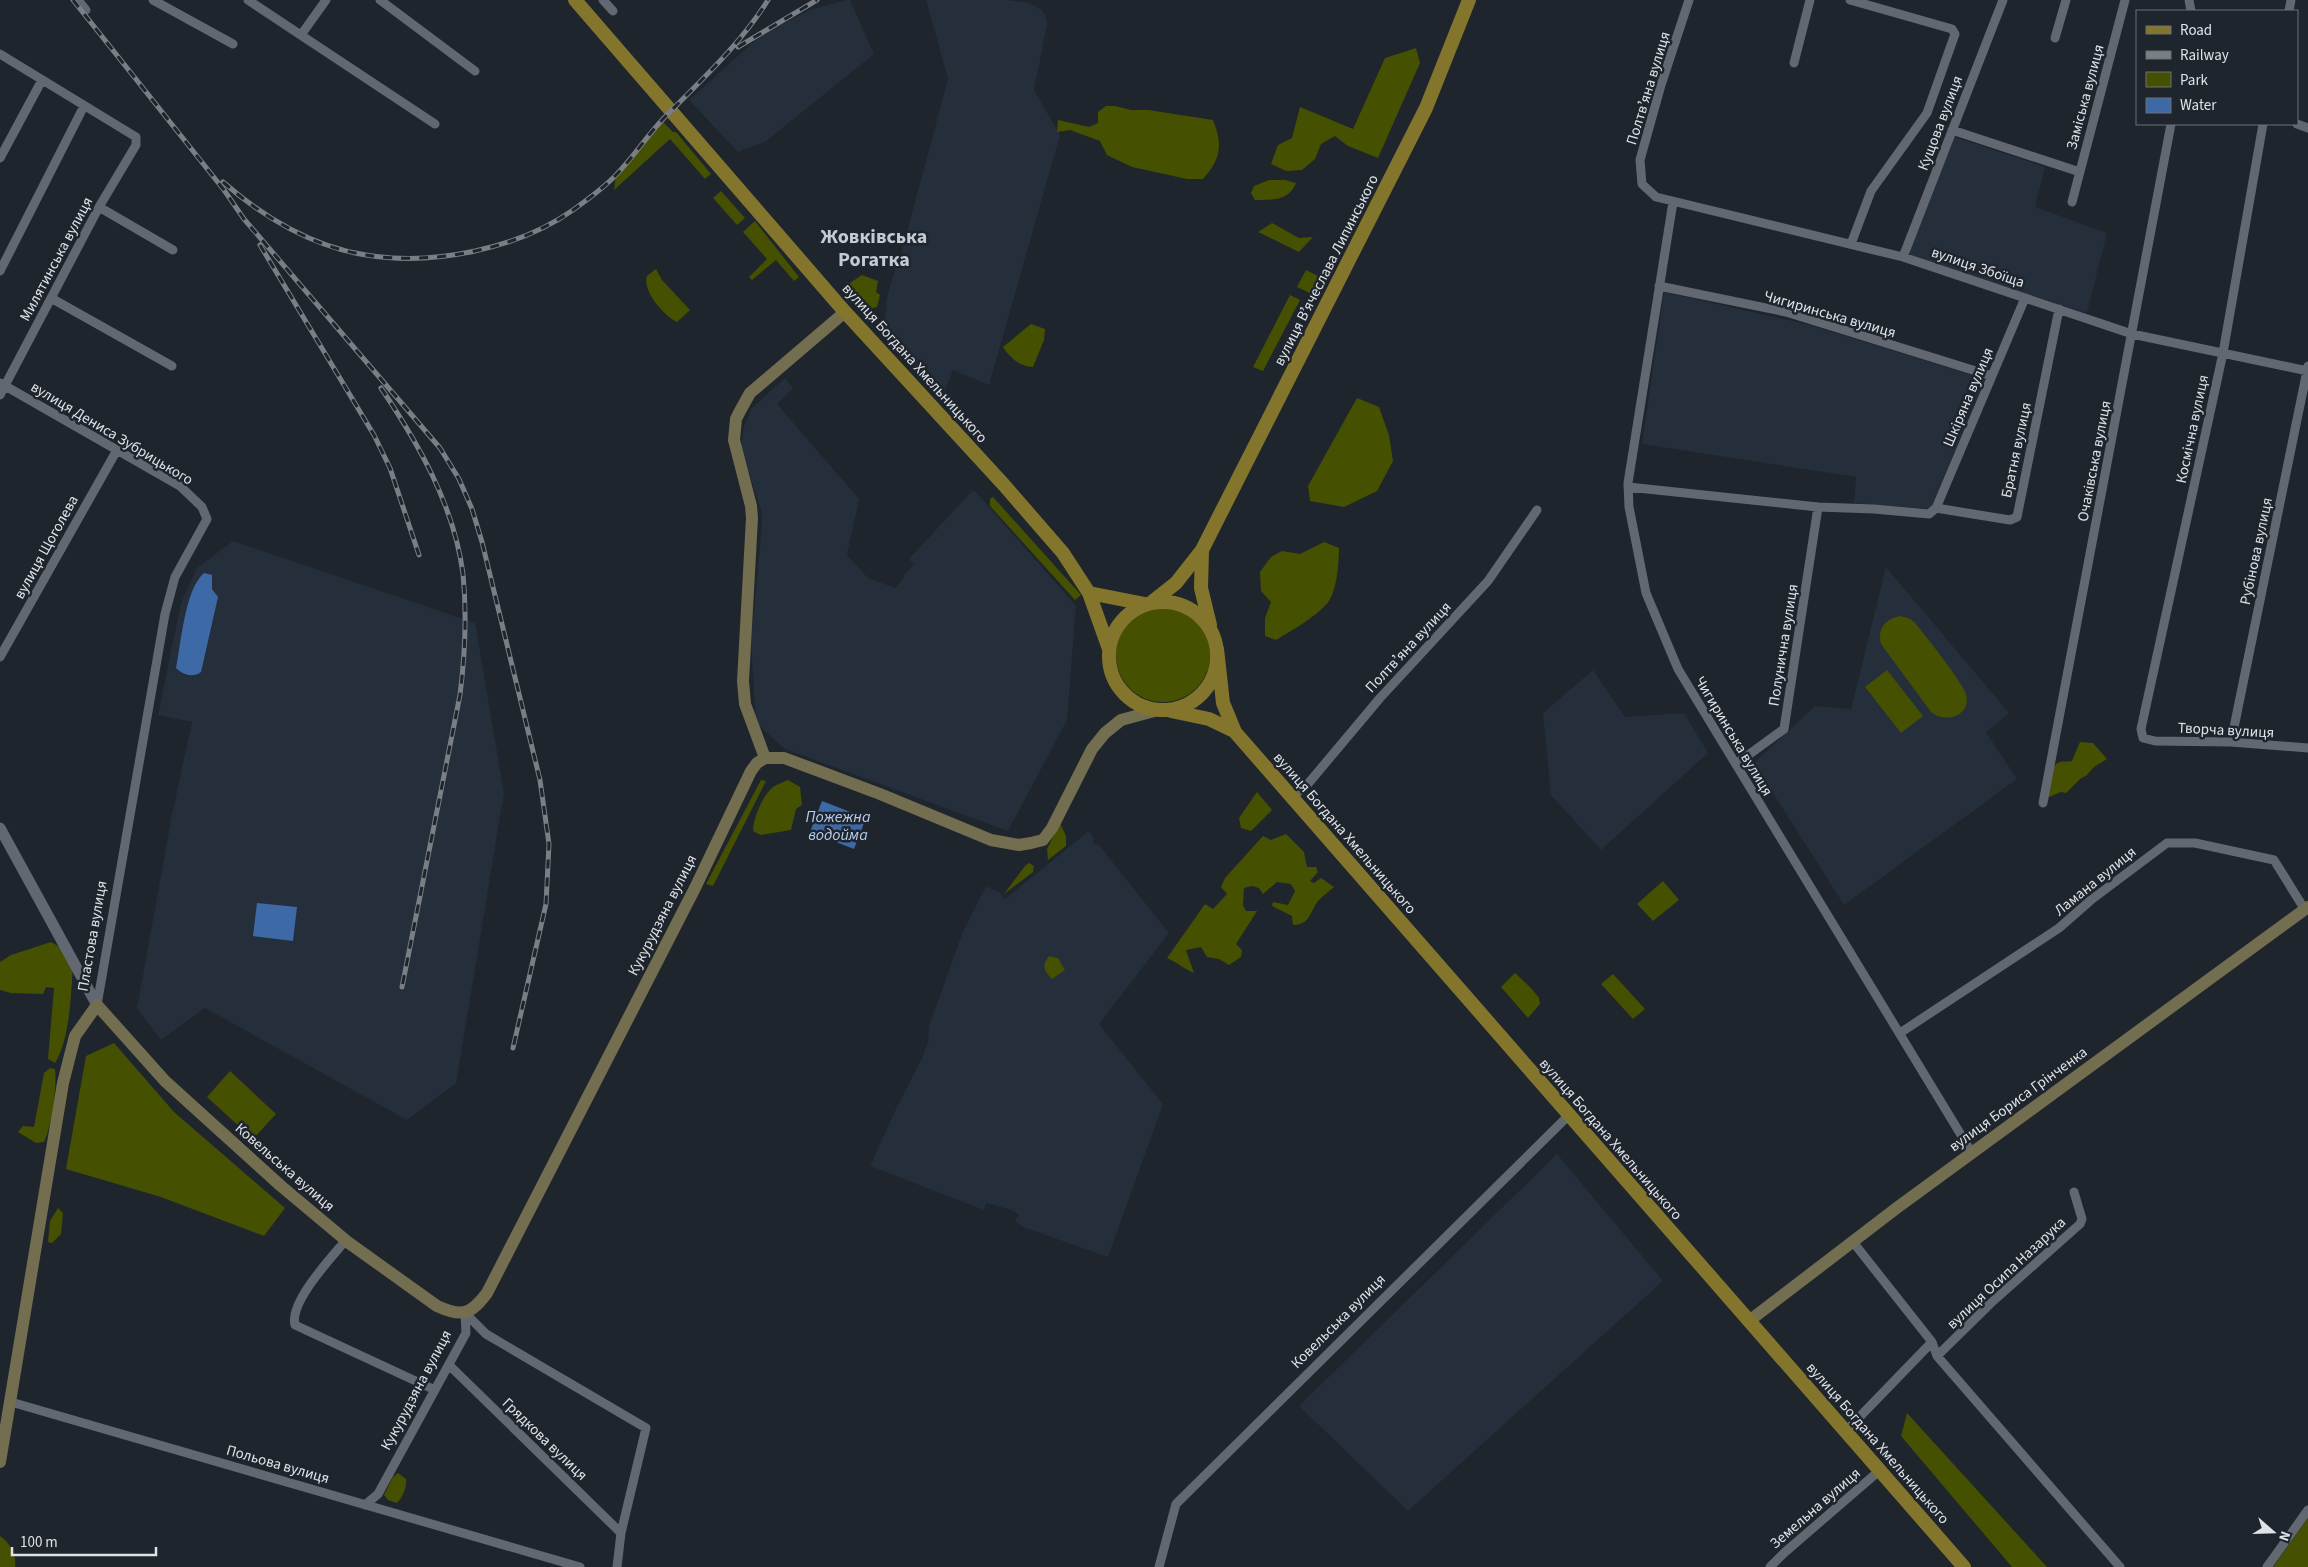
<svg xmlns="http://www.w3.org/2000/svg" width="2308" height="1567" font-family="'Source Sans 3',sans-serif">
<rect width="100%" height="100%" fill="#1f252c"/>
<path fill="#252e3b" d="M847,0H850L874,54L765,142L738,152L689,100L758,38L809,10Z
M926,0H1008L1029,3L1041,9L1045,15L1047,25L1034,90L1060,135L989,385L953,370L943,395L881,327L887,309L886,302L898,258H900L948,79Z
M1952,136L2045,167L2035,207L2107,233L2087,313L1980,280L1907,253Z
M1664,292L1806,324L1985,379L1930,509L1854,503L1856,477L1642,444Z
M785,378L793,388L777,404L859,499L847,555L868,578L896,588L904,577L903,576L914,565L909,559L972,491L976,492L1076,606L1067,720L1008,831L785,749L756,723L751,642L762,525L761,510L741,449L744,426L752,408Z
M233,541L475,623L504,793L456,1083L407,1120L205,1008L161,1040L137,1008L171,820L192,722L158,715L181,603L197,568Z
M1886,567L2009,713L1986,732L2017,779L1844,905L1754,763L1815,706L1851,709Z
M1593,670L1625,717L1684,713L1708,753L1601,850L1551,795L1543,713Z
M1089,831L1095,840L1092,842L1099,845L1169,933L1099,1024L1163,1104L1108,1257L1023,1227L1015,1221L1019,1215L1012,1210L986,1203L984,1210L870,1166L895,1111L922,1058L928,1042L929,1026L962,934L986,886L1000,893L1005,899Z
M1557,1154L1663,1281L1408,1511L1299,1406Z"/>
<path fill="#465001" d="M1416,48L1420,63L1378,158L1348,146L1335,136L1321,144L1315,159L1302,170L1286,171L1271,164L1278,145L1292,138L1300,107L1353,129L1385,58Z
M1106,106H1115L1131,110H1148L1213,120C1223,145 1221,159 1203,179H1187L1132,167L1107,155L1100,141L1070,130L1057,132L1058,120L1089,127L1098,123V112Z
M662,121L673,132H676L711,174L705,179L670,139L614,190L616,175Z
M1269,180H1285L1296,183C1289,201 1272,200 1255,200L1251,193L1254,186Z
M721,191L745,218L737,225L713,198Z
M755,221L799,277L794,281L776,260L752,280L749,277L767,259L743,232Z
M1272,223L1299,238L1313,237L1299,252L1258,232Z
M656,269L662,280L690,310L677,322C664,316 642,291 647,276Z
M1306,270L1320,277L1312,294L1297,287Z
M862,275L878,281L876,292L880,295L877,307L873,308L868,314H862L844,292L850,283Z
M1290,295L1300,300L1263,371L1253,367Z
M1031,324L1045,329L1044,340L1033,367C1019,366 1010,358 1003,347Z
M1357,398L1379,407L1389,435L1393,461L1377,491L1344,507L1310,501L1308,486Z
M993,497L1081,595L1075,600L990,506V499Z
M1324,542L1339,548C1339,562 1337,589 1329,601C1319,615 1291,631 1276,640L1265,636V618L1271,602L1261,591L1260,572L1271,557L1282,551L1300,554Z
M1116 655a47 47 0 1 1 94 0a47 47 0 1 1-94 0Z
M1900,616C1905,617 1910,618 1914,622C1923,632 1963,683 1966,694C1972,716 1945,724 1931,712L1881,644C1877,629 1885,619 1900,616Z
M1887,670L1923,716L1901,733L1865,687Z
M2080,742L2093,743L2107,759L2094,767L2087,775L2080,779L2066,793L2061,792L2049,797C2048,788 2049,765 2060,762C2064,761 2068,762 2072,761Z
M761,780L766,781L713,886L706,884Z
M788,780L800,787L802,805L796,809L791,830L761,835L753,831C753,818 763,795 773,787C777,784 784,782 788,780Z
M1257,792L1272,810L1251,831L1241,828L1239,818Z
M1060,823L1066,836V846L1048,860L1047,849Z
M1286,834L1304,852L1307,867H1316L1318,872L1310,881L1314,883L1321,878L1334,887C1329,891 1323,896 1318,901C1309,913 1311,924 1293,925L1292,916L1272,906L1273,902L1288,905L1295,891L1291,884L1277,882L1263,894L1259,888L1252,886L1244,888L1243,905L1246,911H1257L1236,944L1242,950L1241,957L1229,965L1219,959L1207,957L1201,947L1186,950L1194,973C1184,969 1177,962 1167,958L1205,904L1213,909L1227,894L1221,887L1225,878L1263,836L1271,840Z
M1029,863L1034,866L1033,872L1004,894L1025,866Z
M1663,881L1679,900L1653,921L1637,904Z
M51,942L58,946L73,965C71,994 70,1039 55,1063L48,1059L54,988L46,987L43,994L11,993L0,990V962L11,955Z
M1049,956L1058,958L1065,970L1052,979C1044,970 1041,967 1049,956Z
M1515,973L1531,988L1539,998L1540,1004L1528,1018L1501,987Z
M1613,974L1645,1009L1633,1019L1601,984Z
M114,1043L174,1112L285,1208L264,1236L161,1197L66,1169L86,1056Z
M50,1068L55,1069C57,1087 52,1125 44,1142L36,1143L18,1132L23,1126L34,1127L44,1073Z
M230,1071L276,1114L253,1139L207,1097Z
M58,1208L63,1213L61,1234L52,1243L48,1242L50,1221Z
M1907,1413L2047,1567H2012L1901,1436Z
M398,1473L406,1479C407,1487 403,1497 397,1503L388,1500L384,1495L393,1477Z
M2308,1518V1567H2273Z
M0,1536C10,1543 17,1555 15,1567H0Z"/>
<path fill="#3e69a7" d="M204,573L212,575V589L218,597L201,672C193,678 183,675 176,668C181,643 185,589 204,573Z
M822,801L866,818L854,849L810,832Z
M257,903L297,907L293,941L253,936Z"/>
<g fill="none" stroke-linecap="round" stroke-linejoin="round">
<path stroke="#626871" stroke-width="9" d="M78,0L86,10
M153,0L233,44
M248,0L435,124
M380,0L475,71
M603,0L613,11
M1689,0L1661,85L1640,160L1642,184L1656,197L1903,257L2132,334L2308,371
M1850,0L1952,29L1955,34L1927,113L1871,191L1851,244
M2189,0L2191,11
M2289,11L2291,0
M301,35L326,0
M2055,38L2066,0
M0,54L136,137V145L99,207L0,395
M1794,63L1810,0
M2263,124L2223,353L2141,729L2143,738L2155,741L2231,742L2308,748
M2297,124L2308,128
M1952,130L2080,172
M0,158L42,80
M1673,202L1628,483L1629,507L1646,593L1678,669L1972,1153
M2072,202L2125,0
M99,207L173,250
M1903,257L2003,0
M0,271L84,106
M1659,286L1786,312L1992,376
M51,298L172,366
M0,383L180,486L202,507L207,519L175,577L165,614L97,1005
M1628,487L1818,507L1874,509L1929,514L1936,508L2025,298
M1936,508L2010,520L2017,517L2059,309
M0,657L117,450
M2231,742L2308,366
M1736,764L1784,729L1818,507
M1292,797L1307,785L1380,698L1488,581L1537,510
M2043,803L2171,124
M1900,1033L2059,928L2091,900L2167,843H2195L2274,860L2305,910
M346,1240C332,1257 289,1302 295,1325L435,1390
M1853,1242L1932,1342L1937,1356L2120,1567
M465,1313L486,1334L646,1428L621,1533L617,1567
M1937,1356L1991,1303L2080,1224L2082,1219L2074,1192
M449,1365L621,1533
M11,1402L580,1567
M1845,1432L1932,1342
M365,1505L378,1494L466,1333L465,1313
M1159,1567L1176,1504L1569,1115
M1770,1567L1784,1553L1879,1471
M2267,1567L2308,1510"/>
<path stroke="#626871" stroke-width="11" d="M0,828L97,1005"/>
<path stroke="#736e4f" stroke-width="12" d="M765,758L745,704L743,681L752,518L751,506L734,440L736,419L740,411L750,393L845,312
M1749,1321L1898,1207L2308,907
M0,1462L63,1083L75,1036L97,1005L165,1081L281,1186L349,1243L437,1306C463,1318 471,1314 487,1293L695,888L751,771L757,763L765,758H784L880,794L991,840L1019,845L1031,843L1043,840L1052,828L1092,749L1105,733L1121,720L1158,710"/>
<path stroke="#84752d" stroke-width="14" d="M575,0L845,312L1004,485L1063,553L1089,593L1109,649
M1202,550L1201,588L1210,625
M1089,593L1145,604
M1109 656a54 54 0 1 1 108 0a54 54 0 1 1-108 0Z
M1152,602L1176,583L1202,550L1426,108L1469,0
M1217,649L1223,703L1235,732L1964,1567
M1171,711L1209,719L1234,731"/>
<g stroke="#7a7f86" stroke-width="5">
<path id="rail" d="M73,0L224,190L244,219L440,448L459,479L472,509L482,542L540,780L549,844L546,904L513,1048
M738,47L817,0
M223,182C263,217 313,247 366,255C433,266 518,249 573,210C587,200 602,189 614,177C632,159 646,137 663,119C700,81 740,45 768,0
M260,245L374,435L390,468L419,555
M381,388C418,443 454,505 463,574C467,614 465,655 460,695L402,987"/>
</g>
<use href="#rail" stroke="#1f252c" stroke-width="3" stroke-dasharray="9" stroke-linecap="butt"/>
</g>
<g text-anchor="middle" stroke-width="5" stroke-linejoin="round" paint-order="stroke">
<g font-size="15" fill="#dfe2e8" stroke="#1f252c">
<text transform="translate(1648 88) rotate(-73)" y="5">Полтвʼяна вулиця</text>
<text transform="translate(2085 97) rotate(-75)" y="5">Заміська вулиця</text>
<text transform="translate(1940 123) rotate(-69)" y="5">Кущова вулиця</text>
<text transform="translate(56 259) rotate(-62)" y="5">Милятинська вулиця</text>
<text transform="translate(1978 267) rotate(19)" y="5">вулиця Збоїща</text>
<text transform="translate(1326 270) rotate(-63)" y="5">вулиця Вʼячеслава Липинського</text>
<text transform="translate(1830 314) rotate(16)" y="5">Чигиринська вулиця</text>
<text transform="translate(915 363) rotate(48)" y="5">вулиця Богдана Хмельницького</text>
<text transform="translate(1968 397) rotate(-67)" y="5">Шкіряна вулиця</text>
<text transform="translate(2192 429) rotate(-78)" y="5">Космічна вулиця</text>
<text transform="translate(112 433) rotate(31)" y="5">вулиця Дениса Зубрицького</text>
<text transform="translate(2016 450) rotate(-78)" y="5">Братня вулиця</text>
<text transform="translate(2094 461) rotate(-79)" y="5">Очаківська вулиця</text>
<text transform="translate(46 547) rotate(-61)" y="5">вулиця Щоголева</text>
<text transform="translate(2256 551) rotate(-78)" y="5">Рубінова вулиця</text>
<text transform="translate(1783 645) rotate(-81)" y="5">Полунична вулиця</text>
<text transform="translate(1408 647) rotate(-47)" y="5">Полтвʼяна вулиця</text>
<text transform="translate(2226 730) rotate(3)" y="5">Творча вулиця</text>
<text transform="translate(1734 736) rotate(59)" y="5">Чигиринська вулиця</text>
<text transform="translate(1345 833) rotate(49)" y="5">вулиця Богдана Хмельницького</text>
<text transform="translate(2095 881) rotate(-39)" y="5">Ламана вулиця</text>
<text transform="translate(662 915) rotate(-63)" y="5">Кукурудзяна вулиця</text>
<text transform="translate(92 936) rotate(-80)" y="5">Пластова вулиця</text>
<text transform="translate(2018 1099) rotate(-36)" y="5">вулиця Бориса Грінченка</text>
<text transform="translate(1611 1139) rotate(49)" y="5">вулиця Богдана Хмельницького</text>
<text transform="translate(285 1167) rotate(41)" y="5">Ковельська вулиця</text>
<text transform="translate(2006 1273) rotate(-43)" y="5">вулиця Осипа Назарука</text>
<text transform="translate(1338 1321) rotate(-45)" y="5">Ковельська вулиця</text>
<text transform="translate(416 1390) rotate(-62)" y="5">Кукурудзяна вулиця</text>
<text transform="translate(545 1439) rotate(44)" y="5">Грядкова вулиця</text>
<text transform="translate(1878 1443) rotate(49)" y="5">вулиця Богдана Хмельницького</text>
<text transform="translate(278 1464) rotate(16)" y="5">Польова вулиця</text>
<text transform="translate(1815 1508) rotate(-41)" y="5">Земельна вулиця</text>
</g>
<g font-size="16" font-style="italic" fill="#b5cdf0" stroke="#1f252c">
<text x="838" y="822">Пожежна<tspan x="838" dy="18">водойма</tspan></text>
</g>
<g font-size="20" font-weight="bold" fill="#c2cad4" stroke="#1f252c">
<text x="874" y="243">Жовківська<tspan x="874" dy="23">Рогатка</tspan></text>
</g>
</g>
<rect x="2136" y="10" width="162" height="115" fill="#1f252c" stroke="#6c7177"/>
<rect x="2146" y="26" width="25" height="8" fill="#84752d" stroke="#6c7177"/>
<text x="2180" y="35" font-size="15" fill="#dfe2e8">Road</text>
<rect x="2146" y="51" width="25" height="8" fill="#7a7f86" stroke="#6c7177"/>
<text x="2180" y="60" font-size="15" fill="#dfe2e8">Railway</text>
<rect x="2146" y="72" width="25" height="15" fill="#465001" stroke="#6c7177"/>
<text x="2180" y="85" font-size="15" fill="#dfe2e8">Park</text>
<rect x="2146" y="98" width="25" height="15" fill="#3e69a7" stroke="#6c7177"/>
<text x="2180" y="110" font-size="15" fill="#dfe2e8">Water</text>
<g transform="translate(2273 1532) rotate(110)" stroke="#1f252c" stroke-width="4" paint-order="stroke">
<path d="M0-4L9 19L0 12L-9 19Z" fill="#dfe2e8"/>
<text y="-8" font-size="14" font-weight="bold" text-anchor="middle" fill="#dfe2e8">N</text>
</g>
<path d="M12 1547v8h144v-8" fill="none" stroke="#dfe2e8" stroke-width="2.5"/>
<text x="20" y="1547" font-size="15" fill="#dfe2e8" stroke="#1f252c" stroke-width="4" paint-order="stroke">100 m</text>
</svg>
